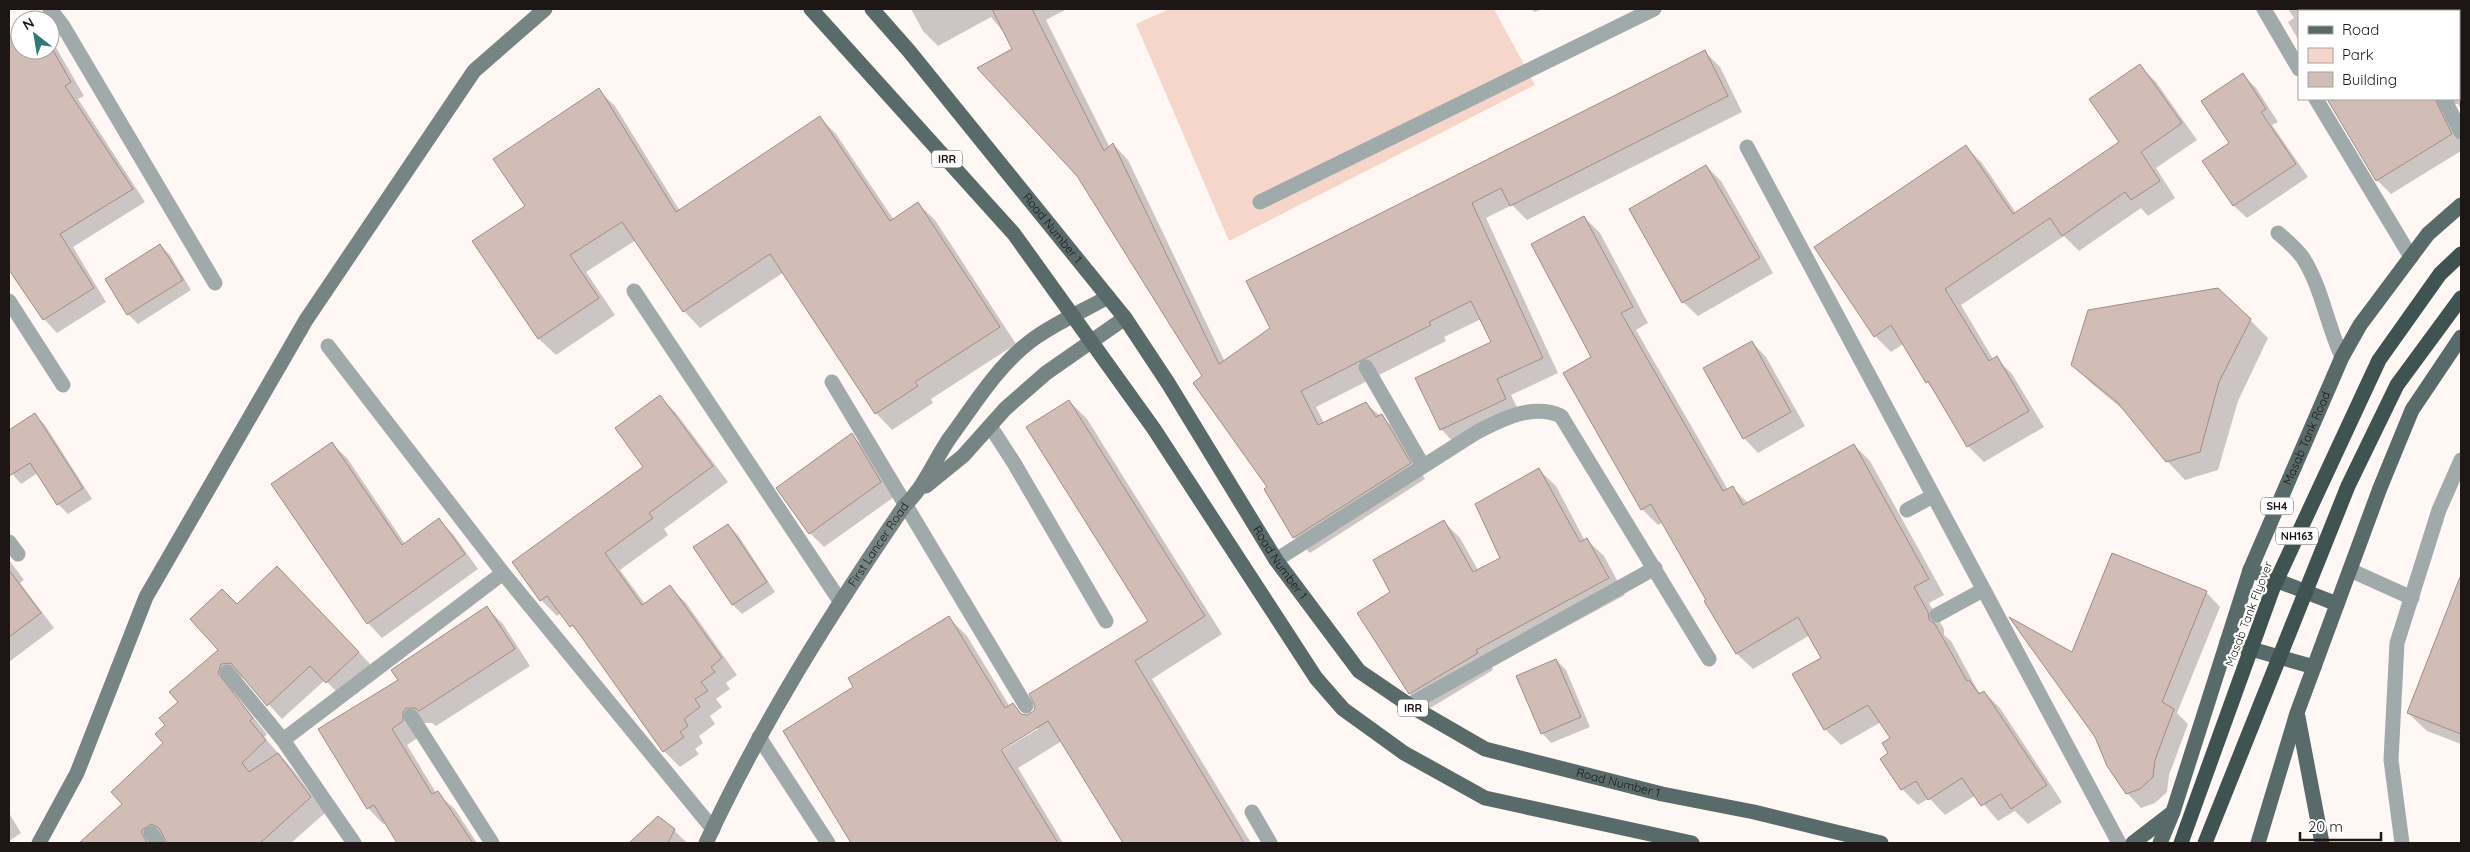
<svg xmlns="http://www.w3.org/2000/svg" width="2470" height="852" font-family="Quicksand,sans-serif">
<rect width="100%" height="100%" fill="#fff7f4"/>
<path fill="#f6d6cb" d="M1169,9H1494L1535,85L1229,241L1136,24Z"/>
<path fill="#0003" fill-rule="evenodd" d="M911,9H1067L1046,20L1110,148L1113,144L1128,160L1225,362L1704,51L1720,67L1742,112L1527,220L1512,205L1486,218L1558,373L1511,395L1521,415L1456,445L1441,429L1493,343L1481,319L1444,337L1446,341L1316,407L1324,423L1365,403L1397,430L1425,479L1310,553L1294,537L1269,488L1005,34L991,17L938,46L923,31Z
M1531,9H1542L1535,12Z
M2288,9H2461V110L2458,104H2455L2449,118L2461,142V151L2391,194L2377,180L2328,99H2459V11H2299V41L2288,22L2294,18Z
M20,32V50H50V37L84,96L78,99L145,202L73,247L106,302L57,333L44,319L9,267V38Z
M2140,66L2156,82L2197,140L2156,168L2175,198L2148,216L2141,208L2079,251L2064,236L1961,305L1993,359L1996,358L2012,374L2044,427L1984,462L1968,446L1935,391L1927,382L1903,344L1891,352L1875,336L1966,147L1982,163L2016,213L2121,142Z
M2243,75L2256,88L2278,122L2272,125L2308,177L2247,218L2234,206L2204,161L2230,144Z
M598,90L615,106L680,211L820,118L836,134L894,220L918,204L935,220L1016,344L931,399L933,403L892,430L876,413L784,272L700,328L684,311L636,240L586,272L615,315L556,355L539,339L474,242L527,206Z
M1706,166L1721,181L1773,273L1698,316L1683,302Z
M1584,217L1600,233L1648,323L1636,330L1728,490L1733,488L1748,503L1854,445L1870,461L1944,595L1929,603L1944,629V635L1951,641L1978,691L1982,694L1984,692L2000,708L2062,802L2028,824L2015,811L1998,821L1976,795L1945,815L1929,798L1918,805L1902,789L1882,759L1890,754L1892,738L1881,722L1841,745L1825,729L1822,658L1810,635L1753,669L1737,654L1705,601L1708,600L1663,522L1658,525L1642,509L1593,357Z
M160,245L170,255L191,290L138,324L128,314Z
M2250,320L2268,338L2238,401L2218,470L2185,480L2167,461L2126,412L2091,383L2072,364Z
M1752,342L1766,357L1805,426L1758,453L1744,438Z
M660,397L676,413L728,482L664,529L668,535L620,570L645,604L670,587L686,603L737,675L726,683L730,689L716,699L722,707L710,716L715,724L699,736L703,743L695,749L699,754L680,767L664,751L587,643L561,613L557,616L541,600L645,467Z
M1069,401L1087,419L1222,634L1152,679L1251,843H1125L1062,741L1018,768L1063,843H853L855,688L949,618L967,636L1010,707L1013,705L1024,716L1032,715L1150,621ZM1036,727L1038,729L996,754L995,752Z
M35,415L45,425L92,499L68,514L58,504L38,473L21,484L9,470V431Z
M851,435L866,449L894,497L824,547L810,533Z
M332,444L347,458L405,544L439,520L453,534L478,569L382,638L368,623L273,484Z
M1539,470L1556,486L1585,541L1587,540L1604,556L1625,595L1492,667L1493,670L1427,710L1408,692L1392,592L1444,522L1460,538L1478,570L1502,558Z
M728,525L738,535L775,592L742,614L732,604Z
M9,560L24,580L20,583L54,628L9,662Z
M2461,577V744L2427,731L2408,713Z
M292,582L373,667L342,697L325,680L282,719L246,679L241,677L233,683L234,694L267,734L264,737L293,770L325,813L291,843H168L167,839L160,840L158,843H81L124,804L164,743L167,725L180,702L220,650L237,605Z
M2206,592L2220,607L2177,713L2188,724L2169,775L2167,792L2155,803L2141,808L2127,793L2096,736L2073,654Z
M487,608L503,624L530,666L436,726L432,723H423L419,737L407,745L436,793L454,808L477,843H398L386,823L383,824L368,808L399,681Z
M1556,660L1566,670L1590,727L1551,743L1542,733Z
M9,813L21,833L9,841Z
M658,818L674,830L687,843H631Z"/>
<path fill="#d1bdb6" stroke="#9f8c86" d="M992,9H1032L1104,151L1113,143L1219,364L1270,328L1246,281L1705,50L1728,96L1510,206L1501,188L1472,203L1543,358L1497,379L1506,399L1440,430L1415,378L1491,342L1471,301L1429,322L1431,325L1301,391L1318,425L1366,402L1376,417L1382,414L1411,463L1293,538L1264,489L1267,487L1193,383L1202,376L1077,176L977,68L1012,49Z
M20,31V50H50V45L71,82L65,86L133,189L60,234L94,288L43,320L9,270V37Z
M2140,64L2182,123L2141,152L2160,181L2131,200L2125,192L2062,236L2050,218L1945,289L1989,361L1997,356L2029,411L1967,447L1928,381L1926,383L1891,325L1874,337L1814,247L1966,145L2013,214L2119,142L2089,99Z
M2243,73L2266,109L2261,112L2296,164L2233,206L2202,161L2229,143L2201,101Z
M599,88L676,212L820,116L890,221L918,202L1000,327L915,382L918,386L875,414L770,254L683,312L622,222L570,255L599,298L538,339L472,241L525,206L493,159Z
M2327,99H2435L2452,134L2376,181Z
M1706,165L1760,258L1682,303L1629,209Z
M1584,216L1633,307L1621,313L1723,491L1733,486L1743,505L1854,444L1929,579L1914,587L1928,612L1929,620L1935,624L1967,681L1969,680L1979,694L1984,691L2047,785L2011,809L2001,794L1981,806L1962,778L1928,800L1916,781L1901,790L1880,759L1888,753L1882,743L1890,738L1868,705L1824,730L1792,674L1821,658L1798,617L1736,654L1704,601L1706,600L1651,504L1641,510L1563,373L1591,357L1531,244Z
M160,244L183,280L127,315L105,279Z
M2218,288L2251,319L2219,382L2200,452L2166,462L2117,402L2071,365L2088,310Z
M1752,341L1791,412L1743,439L1703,368Z
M660,395L713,466L649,513L653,518L605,553L642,605L670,585L722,658L711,667L715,672L701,682L708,691L695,699L700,707L684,719L688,726L680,732L684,737L663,752L573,625L570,627L547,596L540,601L512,562L643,467L615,428Z
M1069,400L1205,616L1135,661L1244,843H1123L1048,721L1001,750L1058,843H851L783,731L853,687L848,678L949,616L1005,708L1013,703L1021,714L1027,715L1034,711L1035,706L1029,694L1148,621L1026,427Z
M35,413L83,488L57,505L30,463L9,476V430Z
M852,433L881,482L809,534L776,488Z
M332,442L402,545L439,518L465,554L367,624L271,484Z
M1539,468L1580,542L1587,538L1609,578L1476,650L1478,653L1409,694L1357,613L1390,592L1373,560L1444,520L1473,572L1500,558L1475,504Z
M728,524L767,582L732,605L693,547Z
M2112,553L2207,591L2162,702L2174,709L2155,760L2153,777L2140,789L2126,794L2107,766L2095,737L2009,617L2072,652Z
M277,566L359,652L326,683L310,666L267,706L231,663L221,664L218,673L253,718L250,721L266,740L242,763L249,772L278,753L311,797L260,843H167L159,828L151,824L142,830V834L147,843H79L122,804L111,792L163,743L155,734L165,725L159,718L178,702L169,692L218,650L190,619L222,589L237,604Z
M9,570L41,613L9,637Z
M2460,577L2461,578V734L2407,713Z
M487,606L515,649L419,711L415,708H406L403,712V721L392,729L432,794L438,791L473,843H397L374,805L367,809L318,729L398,680L391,670Z
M1556,659L1581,717L1541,734L1516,676Z
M658,816L675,829L668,843H629Z"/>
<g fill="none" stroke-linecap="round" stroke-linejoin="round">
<path stroke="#a0aaaa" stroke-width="15" d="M1260,202L1654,9
M2278,233C2286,240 2297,249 2303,258C2322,288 2327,325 2342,357
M990,426L1014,463L1106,621
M2350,570L2412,598
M759,737L828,843
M2402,843L2391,760L2397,643L2439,510L2461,460"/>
<path stroke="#a0aaaa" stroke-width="15" d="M50,9L63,26L215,283
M2264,9L2299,69
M2398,9L2400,11
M2316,99L2411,257
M2444,99L2461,132
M1747,147L2119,843
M634,291L840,601
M9,301L63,385
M328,346L503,573L713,829
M1366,367L1423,466
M832,382L1026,706
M1907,510L1933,496
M9,542L18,554
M1276,560L1477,432C1502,419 1533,403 1561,416L1709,659
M1937,615L1983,590
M227,672L283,740L354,843
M1409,705L1655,568
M411,716L492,843
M283,740L503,573
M1252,812L1270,843
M151,833L158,843"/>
<g stroke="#768484" stroke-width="15">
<path d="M926,486L963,456L1005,409L1046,373L1125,318"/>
<path d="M39,843L77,773L146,597L306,320L474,71L545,9"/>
<path id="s1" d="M706,843C761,724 831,613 905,505C925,486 934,461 949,439C974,405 998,365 1032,340C1055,323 1083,311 1108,297"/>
</g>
<g stroke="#586a69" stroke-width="15">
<path d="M811,9L1014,234L1154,429L1316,678L1343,709L1404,753L1485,798L1692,843"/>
<path id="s2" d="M872,9L909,51L1125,318L1168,383L1276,560L1359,671L1409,705L1485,749L1662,794L1754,812L1881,843"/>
<path d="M2250,570L2337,604"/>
<path d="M2227,642L2314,667"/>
<path d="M2298,717L2322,843"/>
<path d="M2133,843L2172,813"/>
<path id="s3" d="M2160,843L2173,812L2250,570L2342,357L2360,325L2428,234L2461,205"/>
<path d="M2258,843L2297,713L2380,488L2412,410L2461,337"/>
</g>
<path stroke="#3f5352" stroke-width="15" d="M2181,843L2273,588L2379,360L2440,274L2461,254
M2205,843L2348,486L2397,385L2461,298"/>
</g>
<g text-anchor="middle" stroke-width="4.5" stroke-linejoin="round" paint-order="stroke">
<g fill="#fff" stroke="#615c5a" stroke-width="1">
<rect x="932" y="150.5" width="30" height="17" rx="4"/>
<rect x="2261" y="497.5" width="32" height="17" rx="4"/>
<rect x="2276" y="527.5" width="42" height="17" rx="4"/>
<rect x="1398" y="699.5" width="30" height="17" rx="4"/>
</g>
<g font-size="11" font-weight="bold" fill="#1d1614">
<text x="947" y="163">IRR</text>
<text x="2277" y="510">SH4</text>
<text x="2297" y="540">NH163</text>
<text x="1413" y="712">IRR</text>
</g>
<g font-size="12" fill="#1d1614" stroke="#fff">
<text dy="4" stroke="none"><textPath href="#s2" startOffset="284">Road Number 1</textPath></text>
<text dy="4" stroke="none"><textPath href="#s3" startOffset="431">Masab Tank Road</textPath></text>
<text dy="4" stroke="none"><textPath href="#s1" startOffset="345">First Lancer Road</textPath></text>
<text dy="4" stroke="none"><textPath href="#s2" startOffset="689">Road Number 1</textPath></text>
<text transform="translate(2249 614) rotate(-69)" y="4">Masab Tank Flyover</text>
<text dy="4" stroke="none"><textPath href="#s2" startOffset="1109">Road Number 1</textPath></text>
</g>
</g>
<rect width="2470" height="852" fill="none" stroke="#1d1614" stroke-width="20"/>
<rect x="2298" y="10" width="162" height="90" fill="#ffffff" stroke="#a5a2a1"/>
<rect x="2308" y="26" width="25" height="8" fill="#586a69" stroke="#a5a2a1"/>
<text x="2342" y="35" font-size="15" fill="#1d1614">Road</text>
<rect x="2308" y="48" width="25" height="15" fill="#f6d6cb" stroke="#a5a2a1"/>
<text x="2342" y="60" font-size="15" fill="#1d1614">Park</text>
<rect x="2308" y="72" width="25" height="15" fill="#d1bdb6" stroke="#a5a2a1"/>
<text x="2342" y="85" font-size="15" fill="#1d1614">Building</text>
<g transform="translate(35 35) rotate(329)"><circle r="24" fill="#ffffff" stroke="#a5a2a1"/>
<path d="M0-4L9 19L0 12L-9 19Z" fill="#2f7978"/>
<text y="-8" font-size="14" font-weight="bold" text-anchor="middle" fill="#1d1614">N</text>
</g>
<path d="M2300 832v8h81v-8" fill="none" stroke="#1d1614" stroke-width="2.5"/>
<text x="2308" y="832" font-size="15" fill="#1d1614" stroke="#ffffff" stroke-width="4" paint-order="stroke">20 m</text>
</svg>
